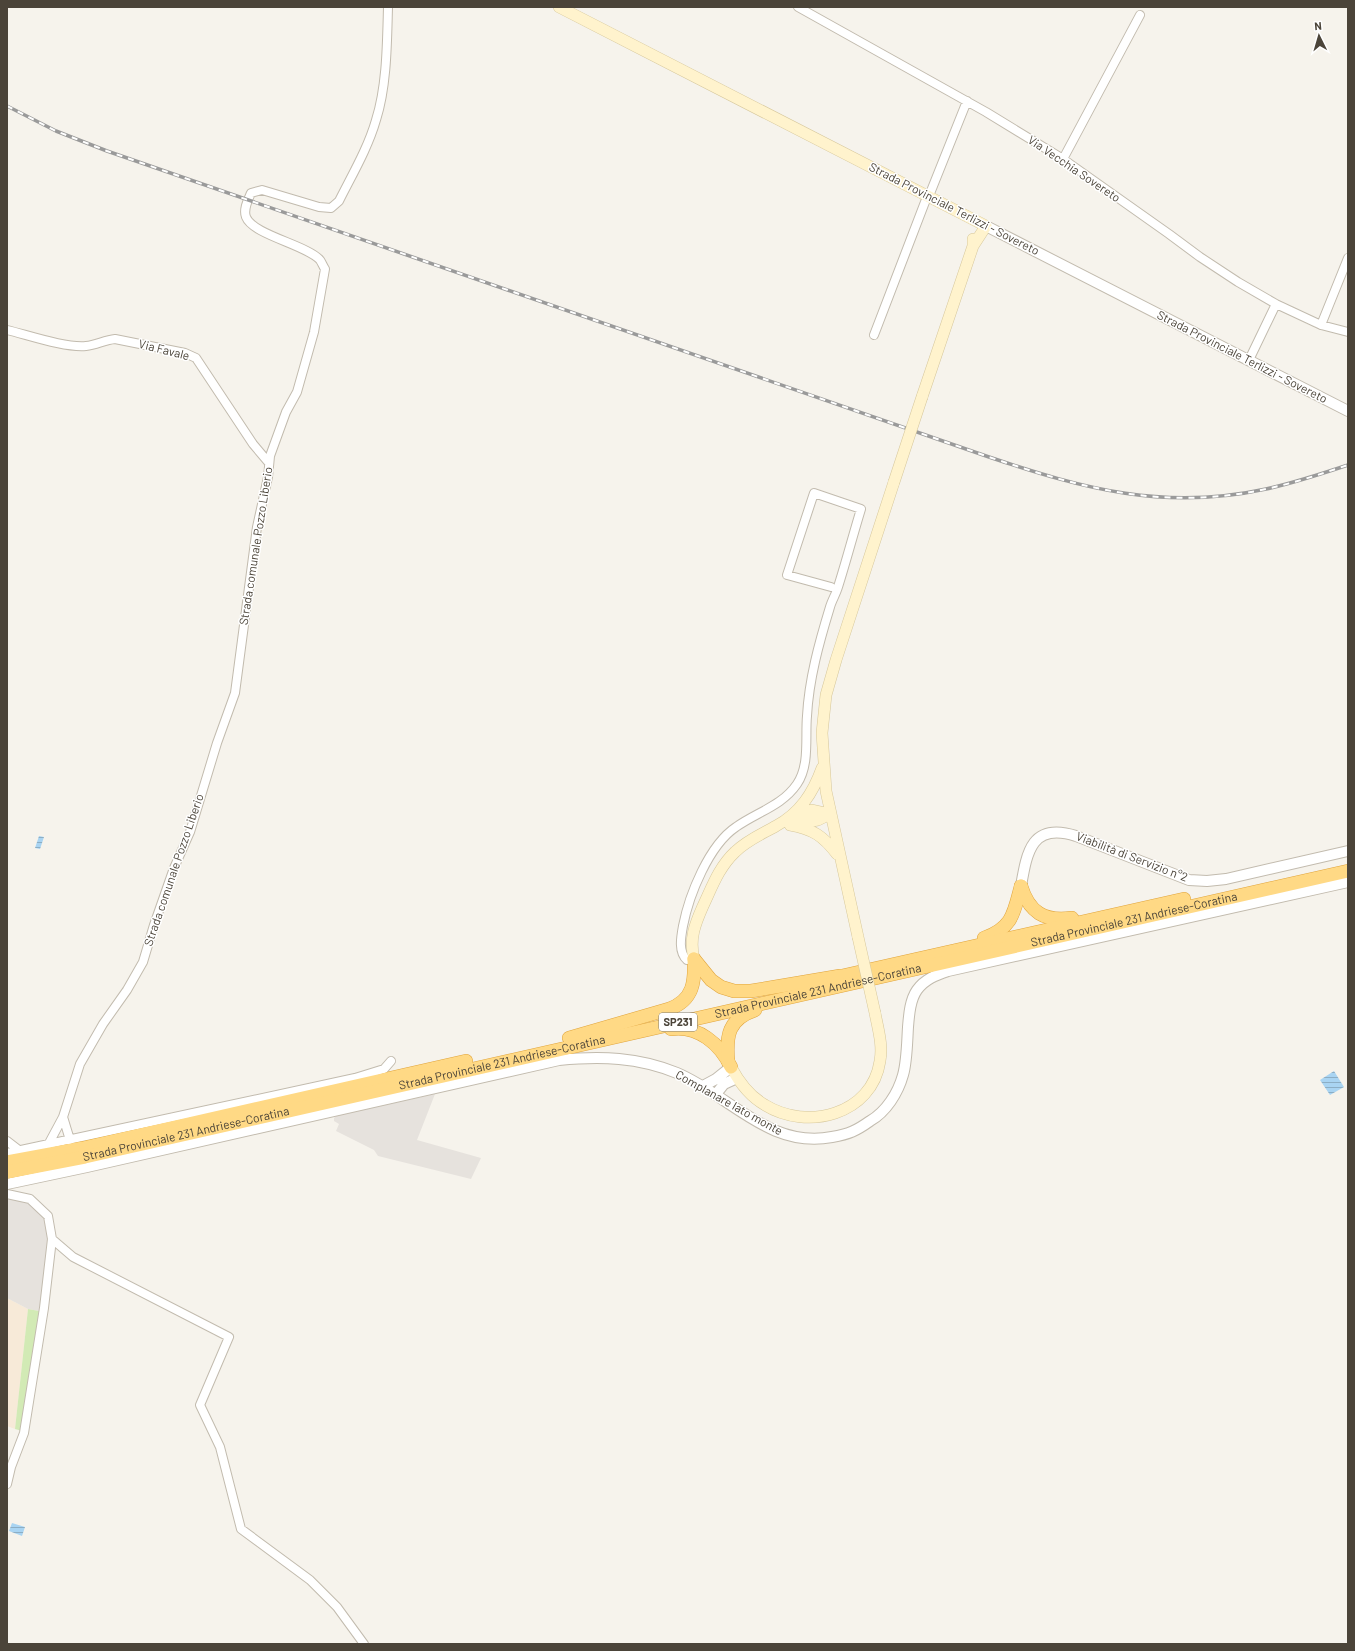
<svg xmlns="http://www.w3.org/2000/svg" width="1355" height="1651" font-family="Barlow,sans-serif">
<defs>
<pattern id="water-rules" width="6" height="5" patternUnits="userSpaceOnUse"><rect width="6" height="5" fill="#a9d4f2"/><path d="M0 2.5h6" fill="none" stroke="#8caec5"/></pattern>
</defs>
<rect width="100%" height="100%" fill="#f6f3ec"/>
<path fill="#f7ead8" d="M7,1298L28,1309L15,1429L7,1426Z"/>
<path fill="#e6e2dd" d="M435,1094L417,1140L481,1158L471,1179L378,1156L374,1150L336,1131L339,1124L334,1121V1118L336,1116Z
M7,1196L29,1202L46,1217L49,1233L47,1260L39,1311L28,1309L7,1298Z"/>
<path fill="#d2eab5" d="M28,1309L39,1311L22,1431L15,1429Z"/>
<path fill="url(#water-rules)" d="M39,836L44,837L40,849L35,848Z
M1334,1071L1344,1087L1330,1095L1320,1080Z
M12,1523L25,1527L22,1536L9,1531Z"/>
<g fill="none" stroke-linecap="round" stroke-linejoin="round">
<g stroke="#c2bbae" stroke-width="10">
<path id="minor" d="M798,7L986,112L1063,159L1169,234L1200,257L1238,282L1276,304L1321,325L1348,332
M1063,159L1140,15
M1321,325L1348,258
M7,330C28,335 65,348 86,346C96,345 105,340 115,339L185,353L196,358L253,444L269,463
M874,335L925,202L931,191L967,101
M1249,360L1276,304
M694,959L687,960C678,952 681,937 683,926C689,895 709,845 736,827C757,812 782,806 797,784C810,765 805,737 807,716C809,679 819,643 830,607C832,600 836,594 838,587C846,562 853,535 861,509L814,493L787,575L831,587
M63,1117L70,1140
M7,1141L20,1151
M48,1145L63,1117L80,1064L103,1024L127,990L143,962L154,925L174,868L190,832L217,743L235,693L257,527L268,477L270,456L286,412L297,392L314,332L325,269C323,266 322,263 320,260C307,245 253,235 246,217C243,209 248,200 251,193L262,190L319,207L331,208L339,201C352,175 368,148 376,120C387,86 387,42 388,7
M7,1153L355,1078L384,1069L391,1061
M7,1194L30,1199L48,1216L52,1239L44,1308L24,1433L11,1467L7,1484
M52,1239L73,1257L229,1337L200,1405L220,1447L241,1529L310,1580L337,1607L364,1644"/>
</g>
<g stroke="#c2bbae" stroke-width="12">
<path id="tertiary" d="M986,226L1348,411
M1021,886C1027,851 1032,822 1076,836L1189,880L1207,881L1226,879L1348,851
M703,1086L716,1079L731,1067
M716,1094L724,1084L737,1078
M7,1184L87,1167L559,1060C601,1056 638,1057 677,1073C731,1096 769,1149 832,1137C849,1134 856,1131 870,1121C886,1112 898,1093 903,1075C907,1061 907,1043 908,1027C909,1015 910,1000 917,990C925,979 936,975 948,971L1348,882"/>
</g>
<g stroke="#d6c79b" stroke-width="12">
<path id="secondary" d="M559,7L986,226L973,246
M922,397L973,246V239
M794,815L812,810L830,814
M794,824L818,820L830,814
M790,825C813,829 823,836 837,854
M858,937L826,791L822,733L826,695L836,660L894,482
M694,959C689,939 695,924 703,906C712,887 719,867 735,852C747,840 762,834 776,826C800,813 813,793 822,768
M731,1067C739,1082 749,1096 765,1105C807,1131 872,1115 880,1061C883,1045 878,1029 875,1013"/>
</g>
<g stroke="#e0a43c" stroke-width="14">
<g id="trunk">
<path d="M1021,886C1029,912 1044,922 1072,918"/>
<path d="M984,938C1013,928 1014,912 1021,886"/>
<path d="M694,959L711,980L721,987L734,991H751L840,976"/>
<path d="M833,978L1184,899"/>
<path d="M671,1029C698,1025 720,1044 731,1067"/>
<path d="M569,1038L669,1009C694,1000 695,981 694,959"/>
<path d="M728,1061C726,1036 728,1019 755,1010"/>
<path d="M7,1162L83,1148L466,1061"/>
<path id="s1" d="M7,1172L85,1157L1348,871"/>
</g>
</g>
<use href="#minor" stroke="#fff" stroke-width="8"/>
<use href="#tertiary" stroke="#fff" stroke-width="10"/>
<use href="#secondary" stroke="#fff3cd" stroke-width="11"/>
<use href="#trunk" stroke="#ffd985" stroke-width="13"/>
<g stroke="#9a9a9a" stroke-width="3.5">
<path id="rail" d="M7,106L56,131L107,151L989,457C1084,489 1165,511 1266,489C1294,483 1321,474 1348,465"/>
</g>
<use href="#rail" stroke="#fff" stroke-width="2" stroke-dasharray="6" stroke-linecap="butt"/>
<g stroke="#d6c79b" stroke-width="12" stroke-linecap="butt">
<path id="secondary-bridge" d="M894,482L922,397
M858,937L875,1013"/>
</g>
<use href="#secondary-bridge" stroke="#fff3cd" stroke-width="11"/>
</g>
<g text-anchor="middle" stroke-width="3" stroke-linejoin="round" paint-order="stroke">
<rect fill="#fff" stroke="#817c74" stroke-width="1" x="659" y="1013" width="38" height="18" rx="3"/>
<g font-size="11" font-weight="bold" fill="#4b4439">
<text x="678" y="1026">SP231</text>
</g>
<g font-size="12" fill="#4b4439" stroke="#fff">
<text transform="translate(1074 169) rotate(34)" y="4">Via Vecchia Sovereto</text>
<text transform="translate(954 209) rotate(27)" y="4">Strada Provinciale Terlizzi - Sovereto</text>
<text transform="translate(164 350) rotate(14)" y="4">Via Favale</text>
<text transform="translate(1242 357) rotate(27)" y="4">Strada Provinciale Terlizzi - Sovereto</text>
<text transform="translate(256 546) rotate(-81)" y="4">Strada comunale Pozzo Liberio</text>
<text transform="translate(1132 857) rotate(21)" y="4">Viabilità di Servizio n°2</text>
<text transform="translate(174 870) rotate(-71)" y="4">Strada comunale Pozzo Liberio</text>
<text dy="4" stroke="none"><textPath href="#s1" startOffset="1155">Strada Provinciale 231 Andriese-Coratina</textPath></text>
<text dy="4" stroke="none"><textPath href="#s1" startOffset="831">Strada Provinciale 231 Andriese-Coratina</textPath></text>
<text dy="4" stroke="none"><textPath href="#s1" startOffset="507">Strada Provinciale 231 Andriese-Coratina</textPath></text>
<text transform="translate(729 1103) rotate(29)" y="4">Complanare lato monte</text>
<text dy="4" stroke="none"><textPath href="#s1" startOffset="183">Strada Provinciale 231 Andriese-Coratina</textPath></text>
</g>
</g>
<rect width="1355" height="1651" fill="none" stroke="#4b4439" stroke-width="16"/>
<g transform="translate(1319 36) rotate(355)" stroke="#ffffff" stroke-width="3" paint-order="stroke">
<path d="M0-3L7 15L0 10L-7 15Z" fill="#4b4439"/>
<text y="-6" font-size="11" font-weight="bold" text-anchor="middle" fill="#4b4439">N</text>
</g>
</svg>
